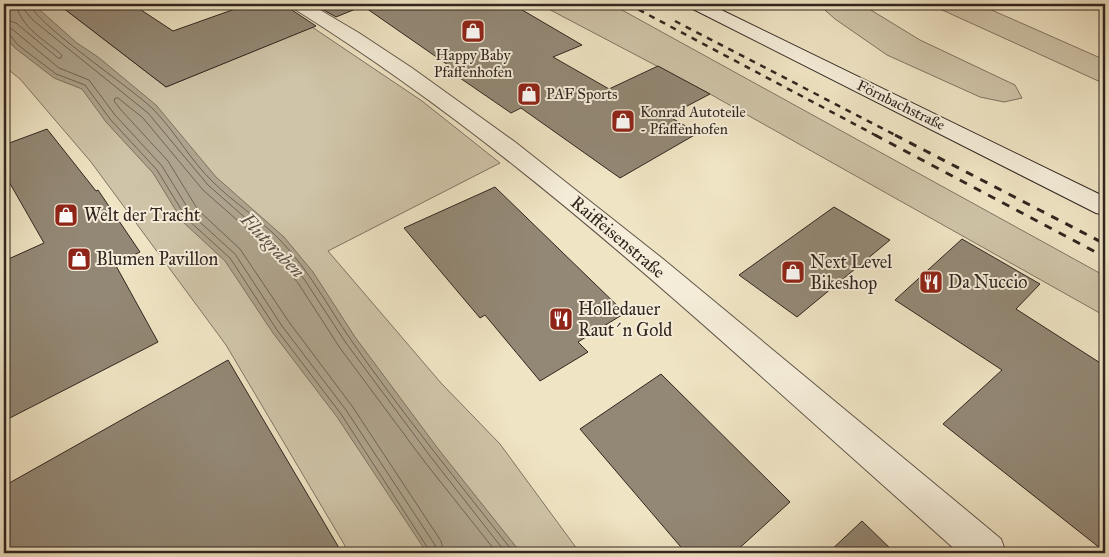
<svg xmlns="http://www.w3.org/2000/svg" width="1109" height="557" font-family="'IM FELL Great Primer',serif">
<rect width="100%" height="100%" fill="#efe4c4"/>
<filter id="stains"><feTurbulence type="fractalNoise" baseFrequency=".004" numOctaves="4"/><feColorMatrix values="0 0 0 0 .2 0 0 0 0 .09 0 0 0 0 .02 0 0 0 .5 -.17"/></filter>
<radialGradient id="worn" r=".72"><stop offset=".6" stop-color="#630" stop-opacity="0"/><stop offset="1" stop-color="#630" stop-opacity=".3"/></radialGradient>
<path fill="#cfc4a8" stroke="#807464" d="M4,4H58L166,87L312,27L422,101L500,163L328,251L441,383L500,444L580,553H348L344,544L226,345L91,162L20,79L4,66Z
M539,4H611L1105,276V316L710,94Z
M818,4H861L920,40L1015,85L1022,98L1004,102L980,97L887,55L835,19Z
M929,4H978L1105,60V84Z"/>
<path fill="#aea38c" stroke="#7c7160" d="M4,4H33L77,43L98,57L156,105L216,177L284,237L313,272L355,337L439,450L521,553H427L337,417L273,333L225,261L183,222L153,173L106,122L82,89L54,78L15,48L4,36Z"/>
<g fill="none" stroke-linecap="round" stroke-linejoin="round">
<path stroke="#6f6456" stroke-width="1" d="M23,4L25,11L34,21L148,113L208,185L276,245L304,279L346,343L430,456L506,553
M30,4C34,23 133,89 153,109C175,131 190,160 213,182C234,203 260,219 281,241C309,270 328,307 351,340C402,413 459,483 514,553
M4,19L16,23L58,58H61L62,55C45,40 21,28 16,4
M4,27L12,29L59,68L89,80L115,115L162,166L192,215L235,254L282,326L346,410L435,545L437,553
M4,33L9,34L18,45L56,74L85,85L110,119L157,170L187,219L230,258L277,330L341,414L431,553
M444,553L441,541L352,406L289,322L240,249L198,210L168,161L121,110L114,101L115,98H118L143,118L203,190L271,250L298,283L340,348L424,461L497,553"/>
</g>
<path fill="#938875" stroke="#30251f" d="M58,4H132L173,31L249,4H289L292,10L316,26L166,87Z
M313,4H512L582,45L553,57L609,89L658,66L710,94L668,116L698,133L620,178L521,108L511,113L444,67L448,65L363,6L336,17Z
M47,129L96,191L98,190L140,252L115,264L158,342L4,421V261L44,243L4,173V145Z
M495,187L625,313L578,342L588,352L540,381L485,315L480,318L404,228Z
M834,207L890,240L797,317L739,275Z
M962,239L1040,284L1016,309L1105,366V552L943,424L1002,370L895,300Z
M228,360L342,553H4V486Z
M661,374L790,502L734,553H686L580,429Z
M862,521L895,553H828Z"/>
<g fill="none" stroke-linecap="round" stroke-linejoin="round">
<g stroke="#605548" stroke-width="2">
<path id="street" d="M291,4H310L359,33L412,68L515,142L663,259L965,509L1001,539L1006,553H959C884,486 808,418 733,351C591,225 454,109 293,8Z"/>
</g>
<g stroke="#30251f" stroke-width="2">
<path id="secondary" d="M689,4H709L1105,197V215L1096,213L691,8Z"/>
</g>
<use href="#street" fill="#f5edd9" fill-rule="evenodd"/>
<use href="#secondary" fill="#f5edd9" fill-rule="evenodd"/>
<path stroke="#30251f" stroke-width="2.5" stroke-dasharray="6 6" stroke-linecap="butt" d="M628,4L877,136
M675,21L897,136"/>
<path stroke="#30251f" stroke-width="3" stroke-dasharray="8 8" stroke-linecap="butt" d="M875,135L1105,257
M895,135L1105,244"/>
</g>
<defs>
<g id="shop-square" transform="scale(1.25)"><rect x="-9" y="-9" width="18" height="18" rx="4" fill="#8f2418" stroke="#f5edd9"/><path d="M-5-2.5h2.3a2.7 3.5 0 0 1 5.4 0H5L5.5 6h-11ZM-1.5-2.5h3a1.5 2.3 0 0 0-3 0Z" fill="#fff"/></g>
<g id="restaurant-square" transform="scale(1.25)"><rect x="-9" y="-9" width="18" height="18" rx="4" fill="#8f2418" stroke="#f5edd9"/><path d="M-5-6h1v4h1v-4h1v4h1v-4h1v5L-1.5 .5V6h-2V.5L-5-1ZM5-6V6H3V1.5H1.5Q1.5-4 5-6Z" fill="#fff"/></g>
</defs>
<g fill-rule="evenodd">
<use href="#shop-square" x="473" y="31"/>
<use href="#shop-square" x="529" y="94"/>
<use href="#shop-square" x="623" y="121"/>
<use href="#shop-square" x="66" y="215"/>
<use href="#shop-square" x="79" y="259"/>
<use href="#shop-square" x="793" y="272"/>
<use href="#restaurant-square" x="931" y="282"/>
<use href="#restaurant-square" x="561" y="319"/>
</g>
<g text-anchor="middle" stroke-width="4" stroke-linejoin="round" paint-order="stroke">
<g font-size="15" fill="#30251f" stroke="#f5edd9" text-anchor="start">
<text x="473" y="60" text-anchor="middle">Happy Baby<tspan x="473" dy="17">Pfaffenhofen</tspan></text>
<text x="546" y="99">PAF Sports</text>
<text x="640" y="117">Konrad Autoteile<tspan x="640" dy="17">- Pfaffenhofen</tspan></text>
</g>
<g font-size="15" fill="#30251f" stroke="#f5edd9">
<text transform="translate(901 105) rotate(26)" y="5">Förnbachstraße</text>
</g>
<g font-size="18" fill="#30251f" stroke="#f5edd9" text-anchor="start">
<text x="84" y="221">Welt der Tracht</text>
<text x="96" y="265">Blumen Pavillon</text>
<text x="810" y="268">Next Level<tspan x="810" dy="21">Bikeshop</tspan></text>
<text x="948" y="288">Da Nuccio</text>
<text x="578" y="315">Holledauer<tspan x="578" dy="21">Raut´n Gold</tspan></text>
</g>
<g font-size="18" fill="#30251f" stroke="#f5edd9">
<text transform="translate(618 237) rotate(40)" y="6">Raiffeisenstraße</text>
</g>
<g font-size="19" font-style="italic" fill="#5c5145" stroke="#f5edd9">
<text transform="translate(273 245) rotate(46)" y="7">Flutgraben</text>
</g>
</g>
<rect width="1109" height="557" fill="none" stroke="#efe4c4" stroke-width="20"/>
<rect x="5" y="5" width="1099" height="547" fill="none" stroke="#30251f" stroke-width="2.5"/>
<rect x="10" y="10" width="1089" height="537" fill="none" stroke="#30251f"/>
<rect width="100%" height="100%" filter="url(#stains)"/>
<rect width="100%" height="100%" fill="url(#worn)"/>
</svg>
